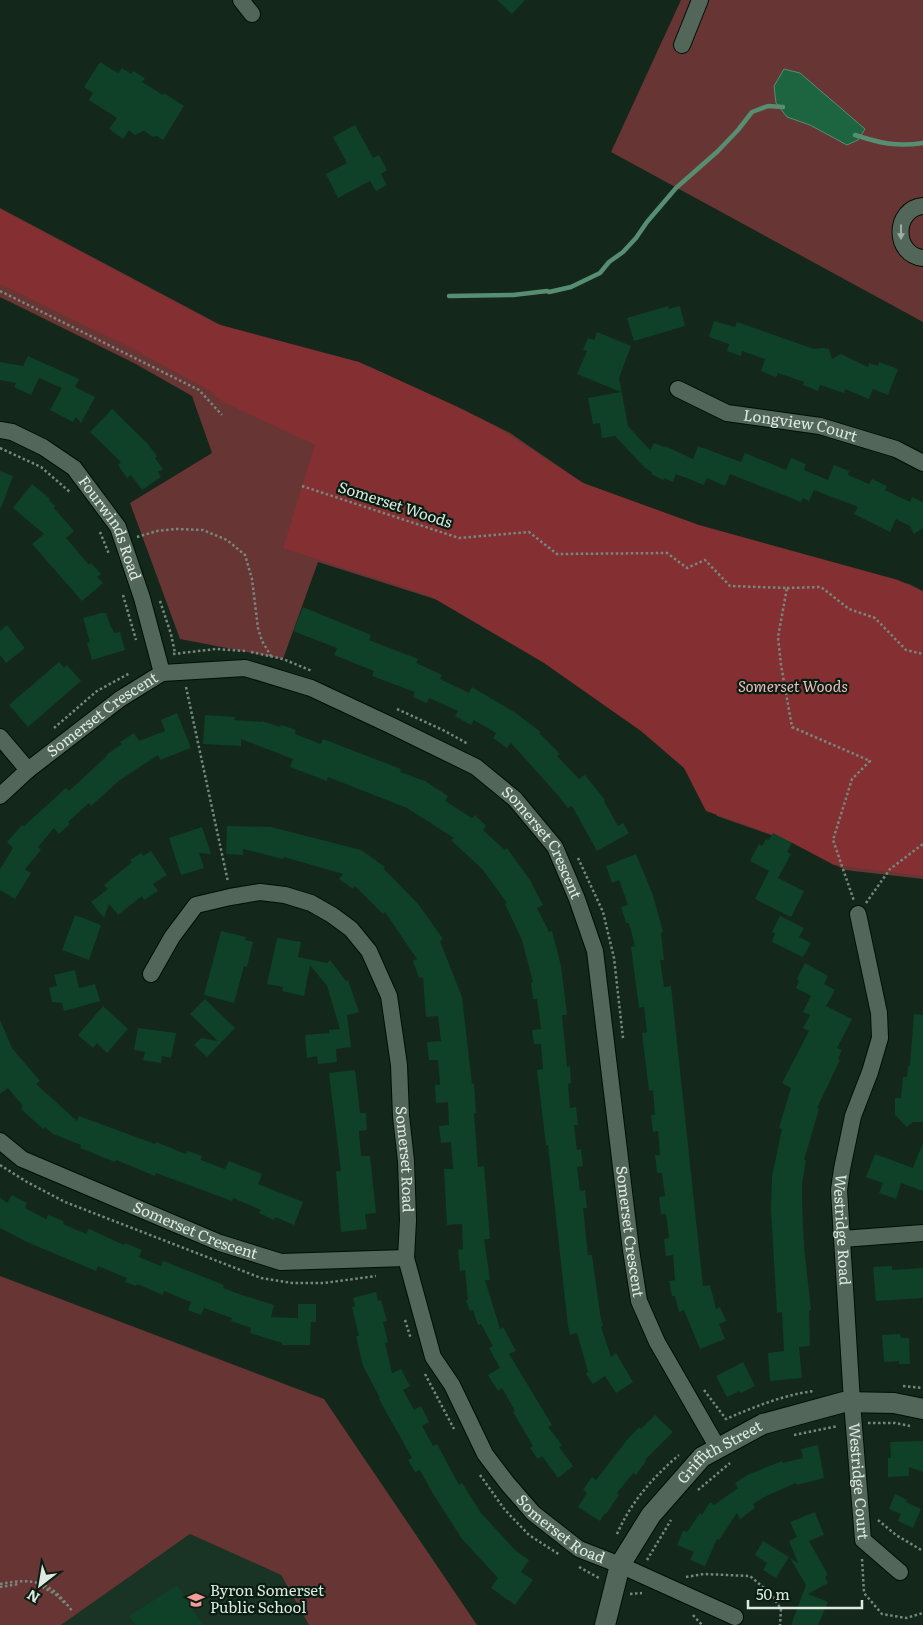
<svg xmlns="http://www.w3.org/2000/svg" width="923" height="1625" font-family="Literata,serif">
<rect width="100%" height="100%" fill="#14271b"/>
<path fill="#193324" d="M190,1534L281,1575L309,1625H61Z"/>
<path fill="#663534" d="M681,0H923V322L611,152Z
M0,208L228,329L370,367L462,409L510,433L583,483L710,530L909,584L923,591V879L845,870L794,843L717,816L695,773L652,736L555,668L441,601L318,562L283,659L180,639L130,503L212,453L192,396L134,363L0,297Z
M0,1276L324,1399L477,1625H309L281,1575L190,1534L61,1625H0Z"/>
<path fill="#842f32" d="M0,209L217,324L359,362L451,404L499,428L583,483L699,525L898,580L923,592V876L834,865L783,838L706,811L684,768L641,731L544,663L430,596L283,548L315,445L223,402L207,389L131,348L0,284Z"/>
<path fill="#1d6540" stroke="#578d70" d="M784,69L800,73L865,129L858,140L847,145L810,125L787,117L776,103L774,86Z"/>
<g fill="none" stroke-linecap="round" stroke-linejoin="round">
<path stroke="#578d70" stroke-width="4.5" d="M855,135C880,143 896,147 923,143
M449,296L513,295L547,291L549,292L571,287L600,273L609,262L623,252L636,238L647,222L676,188L718,151L738,130L752,112L768,106L783,107"/>
</g>
<path fill="#0e4127" d="M497,0H525L512,14Z
M100,62L118,73L122,68L131,74L133,71L145,78L142,82L163,95L164,93L184,106L163,140L157,136L153,137L144,131L135,135L129,130L123,139L109,129L117,118L89,100L93,93L84,87Z
M355,125L373,158L379,155L387,170L381,174L387,185L376,191L370,181L338,198L326,174L347,163L333,137Z
M668,306L669,309L680,306L685,326L634,341L627,318Z
M714,321L735,327L737,322L814,349L823,348L829,349L832,359L841,354L868,367L869,363L878,366L879,362L898,369L888,395L873,389L869,399L845,389L844,393L820,385L818,391L803,385L804,382L778,373L776,377L761,371L765,359L742,351L741,356L727,351L729,344L709,337Z
M597,332L631,346L619,378L628,426L650,450L654,443L664,447L665,446L693,459L698,446L741,462L745,453L786,470L791,458L806,464L804,470L828,480L834,465L849,471L848,475L869,484L872,479L887,486L885,490L910,502L912,497L923,502V528L914,534L910,526L896,519L890,532L854,514L858,507L814,490L809,501L803,498L801,502L730,474L725,486L707,478L704,485L676,474L673,482L664,478L663,480L651,474L652,472L645,468L615,436L602,438L600,423L593,424L588,398L621,392L577,374L587,351L583,350L588,338L594,340Z
M28,356L79,379L75,387L95,397L81,423L76,417L73,422L50,410L62,388L39,378L31,395L14,387L16,383L0,380V362L23,366Z
M112,409L148,444L157,456L155,458L163,469L158,472L161,477L142,490L131,475L127,478L118,465L121,462L90,432Z
M0,471L13,476L1,508H0Z
M32,484L50,499L49,500L55,506L54,508L74,531L66,538L89,565L91,563L101,574L97,577L103,583L82,601L32,544L44,534L13,508Z
M303,607L371,635L369,640L418,659L416,663L442,675L440,679L469,693L472,687L514,712L541,732L539,733L560,754L557,756L579,779L585,775L605,800L604,801L618,826L623,823L629,833L597,851L572,806L568,808L556,793L511,743L507,748L493,738L496,733L474,720L471,725L455,716L458,711L429,698L427,703L413,697L415,692L372,676L374,671L334,655L337,648L293,631Z
M101,613H106L111,628H112L114,633L120,632L125,650L92,660L87,643L90,642L83,618Z
M7,625L25,648L6,663L0,655V631Z
M59,662L64,668L67,665L81,681L28,727L9,705Z
M177,713L191,748L160,760L158,755L120,780L91,806L89,803L68,822L70,824L59,834L54,828L38,847L41,850L25,869L31,873L15,899L0,890V869L13,848L7,842L22,825L24,826L66,788L69,791L107,756L106,755L122,744L120,742L134,733L139,741L165,731L161,720Z
M205,715L235,717L234,720L262,722V721L280,727L281,725L296,730L295,734L321,744L323,739L401,769L400,772L425,781L448,796L445,801L472,818L475,815L486,826L483,830L505,850L507,848L530,880L543,905L537,908L549,932L552,931L561,966L567,1015H562L567,1067L570,1066L571,1083L568,1084L570,1108L576,1107L578,1125H574L577,1150L581,1149L583,1166L577,1167L580,1191L585,1190L587,1208H583L588,1255H592L600,1314L603,1326L601,1327L611,1357L616,1353L633,1382L616,1393L605,1376L593,1384L586,1374L588,1372L577,1333L570,1335L568,1326L548,1145H546L537,1070L543,1069L541,1044H534L532,1030L541,1029L537,999H533L531,983L533,982L522,940L505,904L507,903L483,870L451,840L454,838L407,808L328,777L327,781L290,767L293,759L241,739V746L203,744Z
M227,826L271,827L361,850L385,867L384,869L419,905L443,939L440,941L462,997L472,1084L474,1083L476,1113H474L478,1167L484,1166L488,1214L490,1239H484L490,1280H485L500,1329L503,1327L516,1351L509,1354L552,1425L548,1427L562,1445L559,1447L573,1466L558,1478L542,1456L538,1459L530,1448L533,1446L513,1412L515,1411L502,1388L498,1391L488,1375L500,1368L489,1348L493,1346L481,1324L478,1325L473,1310L470,1311L466,1300H468L465,1270L460,1271L458,1250L463,1249L462,1224L447,1225L444,1169H453L451,1142L441,1143L439,1126L449,1125L448,1102L436,1103L435,1085H440L438,1060H429L427,1042L441,1041L438,1016L426,1017L423,977L419,978L413,961L417,959L385,912L383,914L355,886L353,889L339,879L343,874L284,857L283,859L243,849V855L226,854Z
M202,827L211,854L199,853L204,868L181,875L169,838Z
M773,833L792,843L787,852L791,854L778,878L804,891L791,917L755,899L769,871L750,861L759,844L762,846L766,839L769,840Z
M151,851L167,875L153,884L158,891L144,900L142,896L118,915L109,904L104,918L91,902L108,889L104,885L132,862L130,860L141,853L143,856Z
M636,854L653,895L663,932L661,933L664,960H660L664,987L671,986L703,1286L710,1285L716,1309L720,1307L726,1321L719,1324L725,1339L700,1349L684,1310L679,1312L675,1296H672L669,1281L675,1280L673,1255L666,1256L664,1239L669,1238L666,1214H661L659,1197L665,1196L662,1173H657L655,1155H660L658,1131L653,1132L651,1115H655L653,1090L649,1091L642,1033L647,1032L644,1007L639,1008L631,947L635,946L629,923H626L621,907L628,905L619,880L612,883L606,866Z
M75,915L101,925L89,960L62,950Z
M780,916L804,928L799,937L811,943L803,957L772,942L775,933L772,932Z
M221,931L246,937L245,940L253,942L247,967L244,966L234,1003L204,995Z
M277,938L301,942L298,957L327,963L330,960L346,981L348,980L359,1012L347,1015L351,1047L336,1049L337,1062L318,1064L317,1056L307,1058L305,1035L329,1033V1030L340,1029L327,986L310,965L304,996L282,991L283,987L267,984Z
M805,963L828,976L824,984L835,990L826,1006L852,1019L837,1048L842,1050L838,1059L840,1060L817,1108L819,1109L804,1160H806L802,1184V1201L804,1247L811,1310L809,1311L810,1346L799,1347L802,1378L770,1381L768,1353L784,1351L782,1312L777,1313L771,1210L772,1176L782,1129L779,1128L791,1088L782,1083L809,1031L803,1028L810,1015L803,1012L811,996L796,988L799,981L797,979Z
M75,970L79,988L95,984L100,1001L64,1011L62,1003L52,1002L49,988L57,986L54,975Z
M205,999L235,1028L207,1057L194,1045L201,1038L218,1041L190,1014Z
M103,1006L128,1029L107,1053L97,1043L93,1048L78,1035Z
M914,1014L923,1015V1122H913L907,1127L895,1115V1098H901L903,1077H907L908,1066H910Z
M0,1020L12,1048L40,1081L36,1084L77,1121L79,1116L155,1144L156,1142L186,1154L188,1151L202,1156L201,1160L225,1169L229,1161L262,1174L258,1184L303,1202L294,1225L275,1217L274,1220L259,1213L261,1210L233,1198L232,1201L156,1173L155,1176L116,1160L115,1162L80,1148L81,1145L53,1134L45,1127L43,1129L21,1109L23,1106L8,1088L0,1094Z
M138,1028L176,1033L171,1058L162,1056L161,1063L143,1060L145,1052L134,1050Z
M355,1070L360,1113H366L367,1130L359,1131L361,1156H370L376,1213L365,1214L367,1229L341,1232L336,1171H341L329,1073Z
M922,1145H923V1191L901,1183L896,1199L879,1193L883,1183L866,1177L875,1154L913,1168Z
M12,1195L27,1203L25,1208L46,1219L48,1215L64,1221L63,1224L86,1234L89,1229L124,1245L125,1243L142,1250L139,1257L161,1266L163,1261L224,1285L223,1288L239,1294L274,1305L271,1317L298,1318V1304H316V1322H311L310,1345H282V1343L250,1333L251,1328L231,1321L232,1318L204,1308L201,1315L188,1310L191,1302L164,1291L163,1295L137,1284L136,1286L125,1282L127,1278L98,1266L96,1271L27,1242L0,1228V1197L7,1203Z
M892,1266V1270L923,1268V1298L876,1301L873,1267Z
M376,1292L378,1301L381,1300L387,1321L383,1322L388,1342L385,1343L392,1373L401,1369L410,1386L403,1390L414,1410L421,1406L429,1422L422,1426L433,1446L437,1444L459,1485L462,1483L481,1513L515,1550L529,1560L521,1572L533,1580L515,1605L491,1588L498,1578L462,1539L432,1492L420,1470L415,1472L408,1460L412,1458L379,1399L380,1398L363,1366L356,1336H359L352,1307L355,1306L353,1298Z
M900,1334L901,1338H909L910,1364H899V1361L884,1362L882,1335Z
M743,1362L755,1386L741,1393L739,1391L727,1397L716,1376Z
M655,1415L673,1432L645,1460L646,1461L636,1475L633,1473L617,1493L619,1495L606,1514L605,1513L600,1521L578,1507L587,1493L583,1490L592,1477L596,1480L627,1440L639,1427L641,1429Z
M923,1441V1472L909,1467V1476L888,1477V1458H891L890,1442Z
M818,1445L824,1478L797,1485L796,1483L764,1497L753,1504L755,1508L740,1519L737,1513L719,1540L717,1539L705,1566L690,1560L694,1552L677,1545L683,1531L687,1532L700,1513L702,1515L710,1502L714,1505L738,1488L735,1483L747,1475L782,1461L783,1463L803,1458L801,1449Z
M895,1494L907,1500L906,1502L921,1509L913,1528L898,1521L901,1514L889,1509Z
M815,1512L824,1535L809,1541L828,1575L825,1577L828,1583L808,1594L828,1602L818,1625H791L806,1585L790,1558L798,1563L789,1541L797,1537L790,1522Z
M763,1541L789,1557L776,1578L763,1570L767,1563L755,1555Z
M177,1585L203,1625H135L129,1616Z"/>
<g fill="none" stroke-linecap="round" stroke-linejoin="round">
<g stroke="#010f06" stroke-width="18">
<g id="minor">
<path d="M241,0L252,14"/>
<path d="M682,45L700,0"/>
<path d="M923,206C893,209 893,255 923,258"/>
<path id="s1" d="M678,389L727,413L820,426L896,449L923,463"/>
<path id="s2" d="M0,430L12,432L43,447L74,468L118,527L142,598L162,673"/>
<path d="M0,737L28,770"/>
<path id="s3" d="M0,796L28,770L120,699L162,673L245,668L311,688L388,724L476,767L515,799L555,847L577,899L595,951L631,1250L639,1301L657,1342L718,1448"/>
<path id="s4" d="M858,914L879,1013L880,1038L870,1072L853,1116L842,1169L839,1190L852,1402L863,1540L900,1572"/>
<path id="s5" d="M151,974L172,937L196,905L230,897L260,892L285,895L311,903L332,915L351,929L369,951L389,996L399,1065L401,1116L406,1161L408,1220L406,1258L433,1357L452,1385L485,1454L507,1483L533,1513L579,1549L620,1565L735,1617"/>
<path id="s6" d="M0,1141L22,1159L220,1243L281,1262L406,1258"/>
<path d="M842,1239L923,1233"/>
</g>
</g>
<g stroke="#010f06" stroke-width="22">
<g id="tertiary">
<path id="s7" d="M605,1625L620,1565L651,1515L702,1457L763,1424L844,1402L894,1403L923,1409"/>
</g>
</g>
<path stroke="#77877d" stroke-width="2.5" stroke-dasharray="2.5 2.5" stroke-linecap="butt" d="M0,291L199,390L222,415
M0,448L41,467L71,493
M302,486L459,538L529,532L557,554L667,553L687,568L705,560L730,586L787,588L778,637L781,665L792,727L870,761L852,779L833,840L854,901
M100,532L109,554
M137,537L157,531L176,529L203,530L227,540L245,555L252,579L258,628L262,641L271,656
M787,588L821,587L849,609L875,618L906,650L923,654
M123,595L136,640
M160,601L171,634L175,653
M251,652L283,659L312,671
M173,654L216,649L245,651
M186,687L228,882
M397,709L445,731L468,744
M54,728L97,691L130,673
M578,858L603,912L614,958L623,1038
M866,903L890,869L923,844
M0,1165L27,1182L65,1202L261,1278L292,1283H324L376,1276
M405,1320L411,1339
M425,1374L454,1429
M903,1386L923,1388
M704,1390L726,1419C754,1407 783,1395 814,1391
M868,1423H895L910,1426
M794,1435L838,1426
M480,1475L505,1510L529,1535L560,1555
M698,1490L730,1463
M878,1520L896,1535L923,1551
M617,1534C631,1502 653,1477 679,1455
M862,1559L864,1593L882,1614L906,1618L923,1613
M647,1560L671,1520
M579,1567L599,1578
M686,1577L704,1574L750,1576L771,1594L781,1609L780,1625
M0,1584C35,1577 51,1582 72,1611
M38,1584L58,1596L66,1605
M0,1587L19,1584
M630,1594L642,1593
M693,1615L702,1625"/>
<use href="#minor" stroke="#526759" stroke-width="16"/>
<use href="#tertiary" stroke="#526759" stroke-width="20"/>
</g>
<defs><path id="oneway-solid" d="M-6-.8H1V-3.2L6.5 0L1 3.2V.8H-6Z" transform="scale(1.25)"/></defs>
<use fill="#9eaea4" href="#oneway-solid" transform="translate(901 232) rotate(90)"/>
<defs>
<g id="school-bare" transform="scale(1.35)"><path d="M0-5L7-2L0 1L-7-2ZM-4 1L0 2.5L4 1V4Q0 6-4 4Z" fill="#f59b99" stroke="#0a1d12" stroke-width="2.5" paint-order="stroke"/></g>
</defs>
<g fill-rule="evenodd">
<use href="#school-bare" x="196" y="1600"/>
</g>
<g text-anchor="middle" stroke-width="4.5" stroke-linejoin="round" paint-order="stroke">
<g font-size="15" fill="#dde9e1" stroke="#0a1d12">
<text dy="5" stroke="none"><textPath href="#s1" startOffset="129">Longview Court</textPath></text>
<text transform="translate(395 505) rotate(18)" y="5">Somerset Woods</text>
<text dy="5" stroke="none"><textPath href="#s2" startOffset="155">Fourwinds Road</textPath></text>
<text dy="5" stroke="none"><textPath href="#s3" startOffset="131">Somerset Crescent</textPath></text>
<text dy="5" stroke="none"><textPath href="#s3" startOffset="641">Somerset Crescent</textPath></text>
<text dy="5" stroke="none"><textPath href="#s5" startOffset="490">Somerset Road</textPath></text>
<text dy="5" stroke="none"><textPath href="#s4" startOffset="324">Westridge Road</textPath></text>
<text dy="5" stroke="none"><textPath href="#s6" startOffset="216">Somerset Crescent</textPath></text>
<text dy="5" stroke="none"><textPath href="#s3" startOffset="1046">Somerset Crescent</textPath></text>
<text dy="5" stroke="none"><textPath href="#s7" startOffset="215">Griffith Street</textPath></text>
<text dy="5" stroke="none"><textPath href="#s4" startOffset="576">Westridge Court</textPath></text>
<text dy="5" stroke="none"><textPath href="#s5" startOffset="910">Somerset Road</textPath></text>
</g>
<g font-size="15" font-style="italic" fill="#efbcba" stroke="#0a1d12">
<text x="793" y="692">Somerset Woods</text>
</g>
<g font-size="15" fill="#dde9e1" stroke="#0a1d12" text-anchor="start">
<text x="210" y="1596">Byron Somerset<tspan x="210" dy="17">Public School</tspan></text>
</g>
</g>
<g transform="translate(40 1585) rotate(211)" stroke="#0a1d12" stroke-width="4" paint-order="stroke">
<path d="M0-4L9 19L0 12L-9 19Z" fill="#dde9e1"/>
<text y="-8" font-size="14" font-weight="bold" text-anchor="middle" fill="#dde9e1">N</text>
</g>
<path d="M748 1600v8h114v-8" fill="none" stroke="#dde9e1" stroke-width="2.5"/>
<text x="756" y="1600" font-size="15" fill="#dde9e1" stroke="#0a1d12" stroke-width="4" paint-order="stroke">50 m</text>
</svg>
